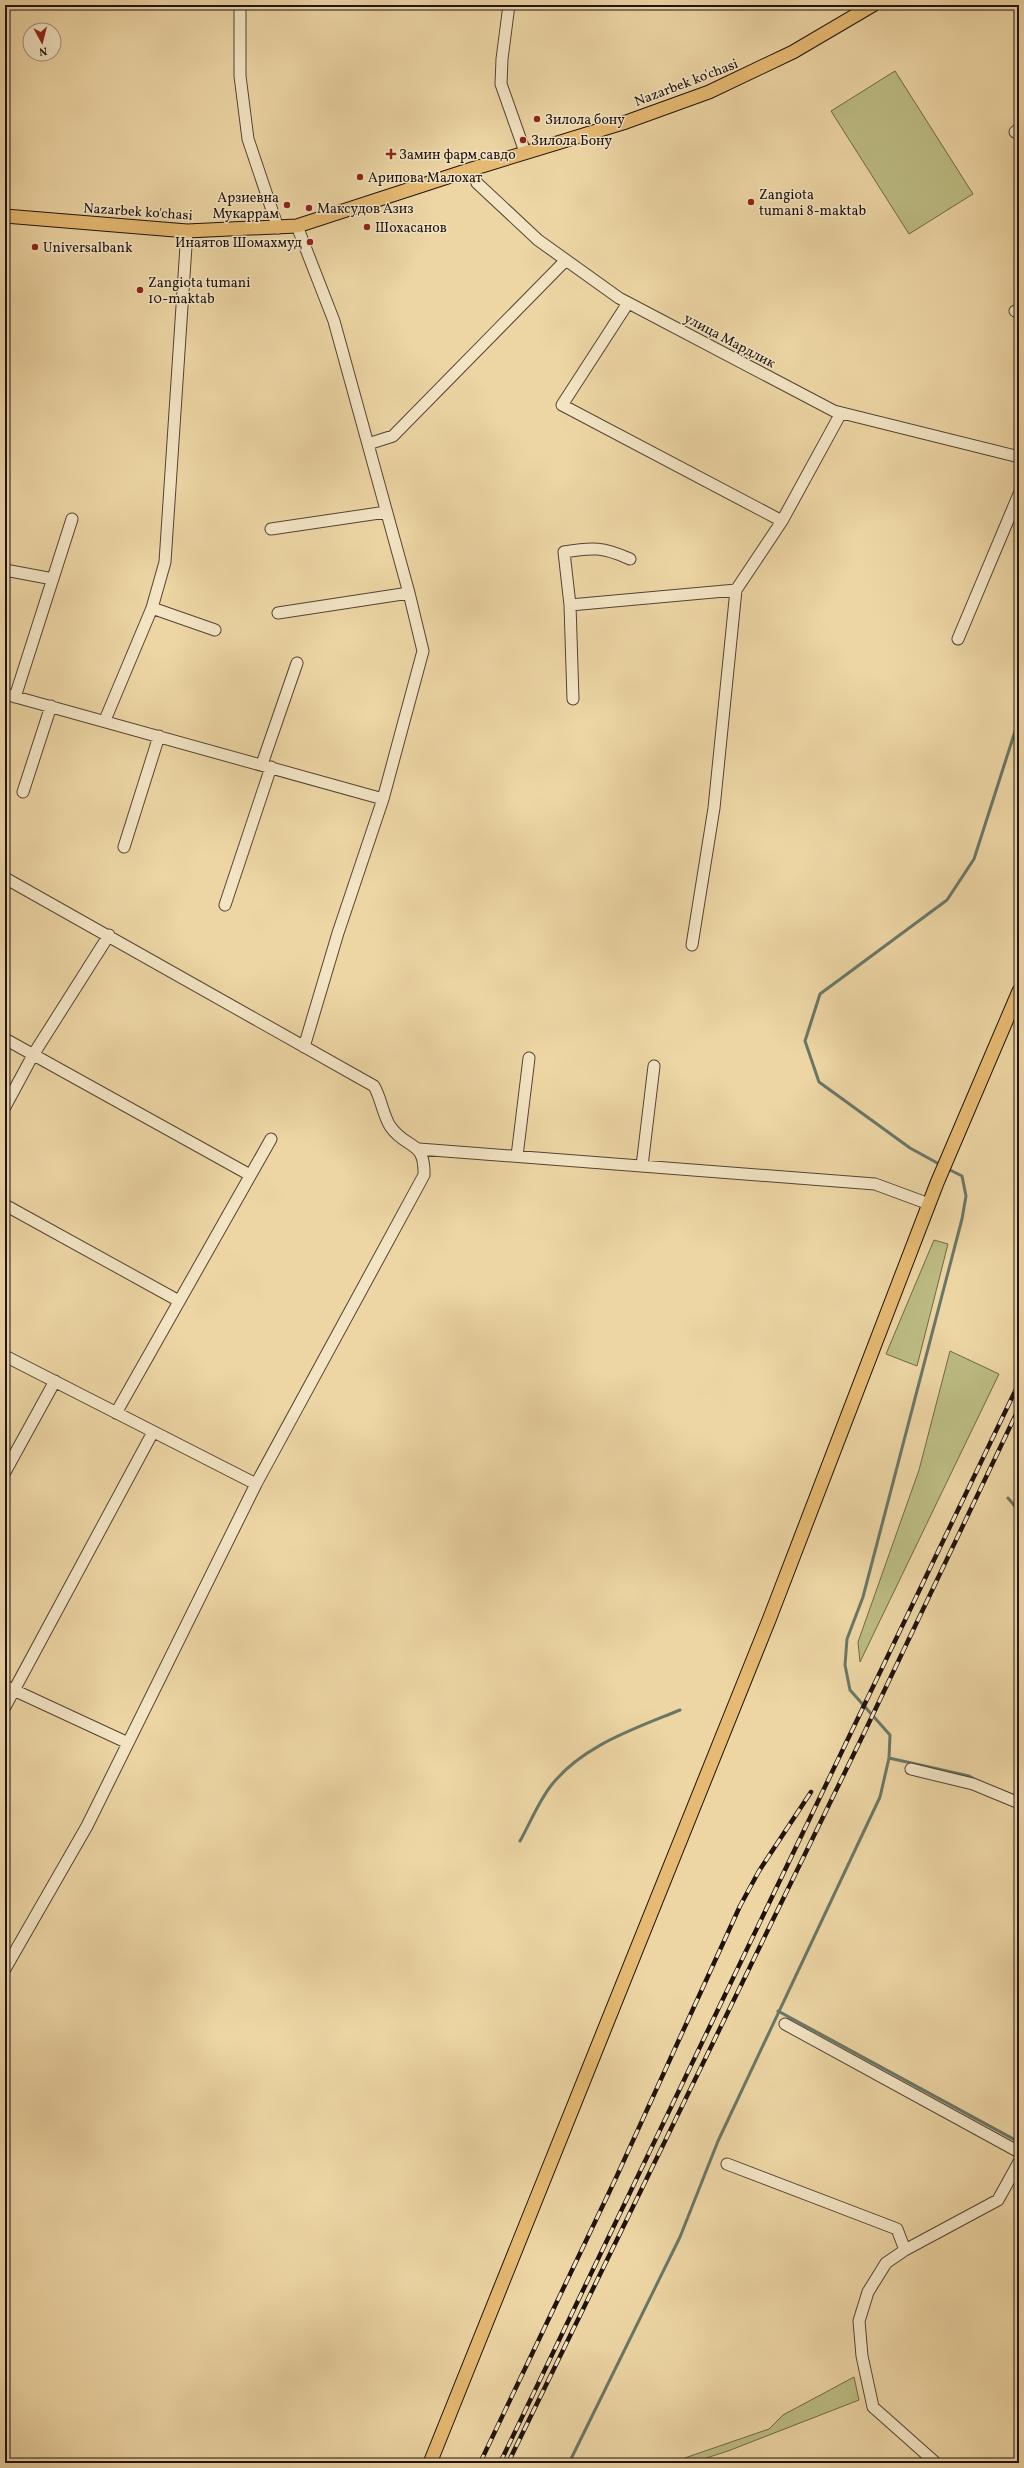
<svg xmlns="http://www.w3.org/2000/svg" width="1024" height="2468" font-family="Vollkorn,serif">
<rect width="100%" height="100%" fill="#edd5a4"/>
<filter id="stains"><feTurbulence type="fractalNoise" baseFrequency=".005" numOctaves="4"/><feColorMatrix values="0 0 0 0 .2 0 0 0 0 .09 0 0 0 0 .02 0 0 0 .5 -.17"/></filter>
<radialGradient id="worn" r=".72"><stop offset=".6" stop-color="#630" stop-opacity="0"/><stop offset="1" stop-color="#630" stop-opacity=".3"/></radialGradient>
<path fill="#bcbc83" stroke="#6e6848" d="M895,71L973,194L909,234L831,111Z
M934,1240L948,1244L917,1366L886,1354Z
M950,1351L999,1374L860,1662L858,1642L919,1470Z
M854,2377L859,2400L728,2451L691,2463H670L769,2429L783,2415Z"/>
<g fill="none" stroke-linecap="round" stroke-linejoin="round">
<path stroke="#697767" stroke-width="3" d="M941,1165L910,1148L819,1082L805,1041L820,994L947,900L974,859L1019,719
M1008,1498L1019,1511
M889,1758L969,1776L978,1781
M520,1841C530,1823 538,1803 550,1787C581,1746 634,1729 680,1710
M778,2011L1019,2142
M569,2463L680,2237L718,2141L880,1797L889,1758L890,1735L850,1690L845,1665L847,1639L863,1597L962,1219L966,1196L962,1176L946,1168"/>
<g stroke="#524434" stroke-width="13">
<path id="minor" d="M240,5V76L248,139L278,228
M509,5L502,59L501,84L525,152
M1015,132L1019,129
M472,169L477,183L538,240L619,298L834,411L1019,457
M297,226L334,321L409,593L423,651L383,799L338,933L304,1047
M628,303L562,405L782,521
M1015,311L1019,310
M368,444L393,436L565,261
M271,529L386,512
M5,570L53,579
M570,605L736,590
M152,608L215,630
M278,613L409,593
M958,639L1019,494
M5,694L383,799
M15,697L72,519
M573,699L570,605L564,552C593,547 603,547 630,559
M105,720L152,608L165,562L187,231
M262,764L297,663
M23,792L51,706
M124,847L159,736
M5,878L374,1086C381,1098 383,1115 390,1126C406,1150 425,1139 424,1175L256,1484L87,1826L5,1969
M225,905L271,767
M692,945L714,808L736,590L782,521L841,413
M5,1039L250,1175
M5,1107L33,1055L109,935
M419,1149L875,1184L929,1204
M517,1156L529,1058
M642,1166L654,1066
M5,1205L179,1301
M5,1356L256,1484
M116,1413L271,1139
M5,1472L55,1381
M5,1686L128,1743
M5,1707L153,1432
M911,1769L973,1784L1019,1803
M785,2024L1019,2152
M727,2164L897,2229L905,2250
M936,2463L873,2407L862,2356L859,2321L868,2292L886,2263L905,2250L998,2200L1019,2162"/>
</g>
<g stroke="#1f130e" stroke-width="15">
<path id="major" d="M5,216L187,231L297,226L472,169L626,122L709,92L793,52L873,5
M430,2463L769,1620L937,1183L1019,991"/>
</g>
<use href="#minor" stroke="#f3e4c4" stroke-width="11"/>
<use href="#major" stroke="#e6ba72" stroke-width="13"/>
<g stroke="#1f130e" stroke-width="4.5">
<path id="rail" d="M480,2463L615,2180L740,1906L759,1871L811,1792
M500,2463L1019,1383
M508,2463L866,1729L1019,1408"/>
</g>
<use href="#rail" stroke="#f3e4c4" stroke-width="3" stroke-dasharray="9" stroke-linecap="butt"/>
</g>
<g fill="#8f2418" stroke="#f3e4c4" stroke-width="1.5">
<circle cx="537" cy="119" r="4"/>
<circle cx="523" cy="140" r="4"/>
<path d="M389 148h4v4h4v4h-4v4h-4v-4h-4v-4h4z"/>
<circle cx="360" cy="177" r="4"/>
<circle cx="751" cy="202" r="4"/>
<circle cx="287" cy="205" r="4"/>
<circle cx="309" cy="208" r="4"/>
<circle cx="367" cy="227" r="4"/>
<circle cx="310" cy="242" r="4"/>
<circle cx="35" cy="247" r="4"/>
<circle cx="140" cy="290" r="4"/>
</g>
<g text-anchor="middle" stroke-width="3" stroke-linejoin="round" paint-order="stroke">
<g font-size="14" fill="#1f130e" stroke="#f3e4c4">
<text transform="translate(686 82) rotate(-21)" y="5">Nazarbek ko'chasi</text>
<text transform="translate(138 211) rotate(4)" y="5">Nazarbek ko'chasi</text>
<text transform="translate(730 340) rotate(28)" y="5">улица Мардлик</text>
</g>
<g font-size="14" fill="#1f130e" stroke="#f3e4c4" text-anchor="start">
<text x="545" y="124">Зилола бону</text>
<text x="531" y="145">Зилола Бону</text>
<text x="399" y="159">Замин фарм савдо</text>
<text x="368" y="182">Арипова Малохат</text>
<text x="759" y="199">Zangiota<tspan x="759" dy="16">tumani 8-maktab</tspan></text>
<text x="279" y="202" text-anchor="end">Арзиевна<tspan x="279" dy="16">Мукаррам</tspan></text>
<text x="317" y="213">Максудов Азиз</text>
<text x="375" y="232">Шохасанов</text>
<text x="302" y="247" text-anchor="end">Инаятов Шомахмуд</text>
<text x="43" y="252">Universalbank</text>
<text x="148" y="287">Zangiota tumani<tspan x="148" dy="16">10-maktab</tspan></text>
</g>
</g>
<rect width="1024" height="2468" fill="none" stroke="#edd5a4" stroke-width="20"/>
<rect x="6" y="6" width="1012" height="2456" fill="none" stroke="#1f130e" stroke-width="2"/>
<rect x="10" y="10" width="1004" height="2448" fill="none" stroke="#1f130e"/>
<g transform="translate(42 42) rotate(173)"><circle r="19" fill="#f3e4c4" stroke="#9e907b"/>
<path d="M0-3L7 15L0 10L-7 15Z" fill="#8f2418"/>
<text y="-6" font-size="11" font-weight="bold" text-anchor="middle" fill="#1f130e">N</text>
</g>
<rect width="100%" height="100%" filter="url(#stains)"/>
<rect width="100%" height="100%" fill="url(#worn)"/>
</svg>
